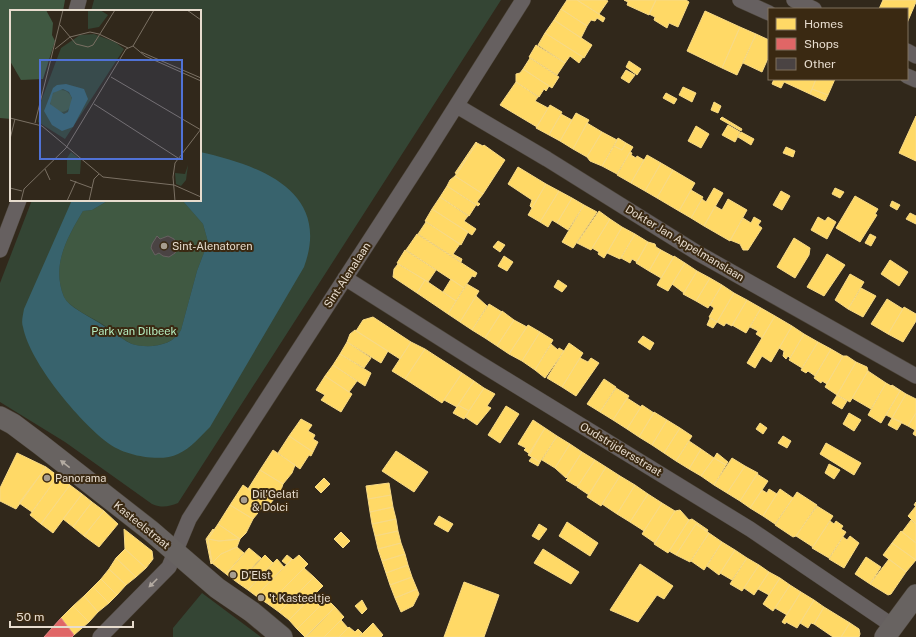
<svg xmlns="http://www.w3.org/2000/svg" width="916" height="637" font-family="'Public Sans',sans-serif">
<rect width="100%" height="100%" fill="#31281b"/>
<path fill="#344534" d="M94,0H501L178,503C168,507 162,508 152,504L65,442L0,402V283L32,200H200V11H91Z
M202,593L261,637H173V628Z"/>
<path fill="#405942" d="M0,0H65L63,11H11V119L0,118Z
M109,200H182L203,224L208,242L197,271L181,330C173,346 148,349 132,344C121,339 110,328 99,322C90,317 68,306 64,297C51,265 67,238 83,211L92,210Z"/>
<path fill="#38636d" d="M200,152C259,165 332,191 304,267L210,427C200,437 191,448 178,454C160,463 123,455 108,443C79,421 30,363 23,327C21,322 23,315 24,309L72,200H109L92,210L83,211C67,238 51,265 64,297C69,307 87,315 96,321C105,326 124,341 132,344C149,349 173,346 181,330L197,271L208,242L203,224L182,200H200Z"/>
<path fill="#ffd966" stroke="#f8da85" d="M567,0H577L605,18L603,22L597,18L595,21L591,20L587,26L561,9Z
M577,0H606L608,1L599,14Z
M624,0H656L649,15L627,5L628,2Z
M656,0H686L689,2L678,27L669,23L667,28L654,20L655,17L649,14Z
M883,0H916V2L907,23V9H879Z
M561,9L587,26L581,38L554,20Z
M705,11L740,27L722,68L687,51Z
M554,20L592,45L584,58L545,33Z
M740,27L756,34L737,75L722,68Z
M545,33L583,57L579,63L570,56L565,63L538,45Z
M756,34L769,40V56L762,72L743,63Z
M536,45L565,63L557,75L529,57Z
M530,58L559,77L552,88L523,69Z
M629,61L641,69L637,75L626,67Z
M523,69L549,86L546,91L544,89L539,97L516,82V74L520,73Z
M626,70L635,75L629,83L621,78Z
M774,79H816L810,94L784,82L781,88L772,84Z
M816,79H835L828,95L812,89Z
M516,82L538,97L535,101L548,108L537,127L500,105Z
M683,87L696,93L692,102L679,95Z
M812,89L828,95L825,101L810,94Z
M666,93L677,99L674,104L663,98Z
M714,102L721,106L718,113L711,110Z
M550,105L562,112L549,135L536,128Z
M576,113L589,120L573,149L560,141Z
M561,114L572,120L560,141L549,135Z
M916,116V161L899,153Z
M722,117L742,129L741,131L720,119Z
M587,123L602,132L587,157L573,149Z
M728,125L740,132L735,142L722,135Z
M696,126L709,134L701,148L688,141Z
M602,132L617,140L602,166L590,161L587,157Z
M741,132L754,139L751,145L738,137Z
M618,138L626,143L622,150L614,146Z
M476,142L477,143L457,174L455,173Z
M477,143L483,146L484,145L505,160L483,194L455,176Z
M626,143L633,147L617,174L602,166L614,146L622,150Z
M786,147L795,151L793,157L783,153Z
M630,152L632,153L631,155L636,158L637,156L644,160L631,183L617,175Z
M647,155L661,163L645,191L631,183Z
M661,163L673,170L657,198L645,191Z
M518,167L546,184L532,208L530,206L532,200L508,184Z
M673,170L695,183L679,211L657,198Z
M455,176L483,194L477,202L480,204L478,206L447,186L450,180Z
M546,184L559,191L540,222L528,215Z
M447,186L476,205L469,216L440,197Z
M714,188L723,193L704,226L691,218L702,199L706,202Z
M835,188L844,192L840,198L832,194Z
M691,190L703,197L691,218L679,211Z
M559,191L572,198L557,223L552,220L548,227L540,222Z
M781,191L790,196L782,210L773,205Z
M855,196L878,209L875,214L877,215L860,242L836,228Z
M440,197L468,216L464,221L476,229L472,235L432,209Z
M572,198L584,205L568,230L557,223Z
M728,199L747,210L730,241L704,226L715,206L722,210Z
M892,201L900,205L897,210L890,206Z
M584,205L597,212L573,248L562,242Z
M432,209L468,232L461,245L425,221Z
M599,211L610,219L591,250L577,243Z
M910,213L916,216V224L906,219Z
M754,217L761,221L758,225L762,228L748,250H743L740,244L730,240L743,218L751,223Z
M818,217L825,221L828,217L836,222L827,239L811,230Z
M610,219L622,227L604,258L598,254L599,252L592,248Z
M426,222L460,244L453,254L462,259L461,262L418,234Z
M622,227L635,234L620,259L607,253Z
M417,234L477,273L475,277L472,276L464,288L406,250Z
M635,234L648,242L637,262L632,259L630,263L621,258Z
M870,234L876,237L871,246L865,243Z
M794,238L810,248L809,255L795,278L777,267Z
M498,241L505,245L500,252L493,247Z
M648,242L655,244L656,247L661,250L649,271L636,263Z
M405,250L436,270L428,282L397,263Z
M661,250L674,257L661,278L649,271Z
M827,254L845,265L824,296L807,287Z
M504,256L513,262L507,271L498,266Z
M674,256L685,263L668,291L657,285Z
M890,260L908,272L899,286L881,274Z
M685,263L697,271L684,293L672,284Z
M398,264L425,280L417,293L393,277L394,269Z
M697,271L710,278L696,301L683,294Z
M850,274L864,282L848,309L835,300Z
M710,278L722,285L708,308L696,301Z
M451,279L464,288L456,301L443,292Z
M425,280L456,301L448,314L417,293Z
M558,280L567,286L562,292L554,287Z
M467,284L479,291L460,322L448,314Z
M722,285L734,293L717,322L709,317L714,308L710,305Z
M861,288L876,296L863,317L848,309Z
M734,293L747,300L732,326L726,323L724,326L717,322Z
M476,296L487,306L472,330L460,322Z
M887,299L903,309L888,334L871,324Z
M747,300L761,308L746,333L732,325Z
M489,304L502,312L485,338L472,330Z
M904,307L916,314V321L903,342L888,334Z
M761,308L775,316L762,338L756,334L758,331L750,327Z
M502,311L514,320L497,346L485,338Z
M775,316L792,326L771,362L762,356L755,368L747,363Z
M373,317L411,342L400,359L356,331L363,320Z
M710,318L717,322L713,328L707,325Z
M514,320L527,327L509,354L497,346Z
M528,325L540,332L522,361L509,354Z
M792,326L804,334L790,358L788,356L786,359L783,356L784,351L779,348Z
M355,330L388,351L381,363L347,342L350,334Z
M540,332L553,340L535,370L522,361Z
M804,334L818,342L802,368L789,360Z
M643,336L654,343L650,350L638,342Z
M347,342L371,358L364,368L340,354Z
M411,342L425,349L405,379L392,371Z
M818,342L831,349L815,376L808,371L806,373L801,370Z
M569,343L583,353L562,387L547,378Z
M551,344L558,350L559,348L564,351L545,378L535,370Z
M425,349L462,373L442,403L405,379Z
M831,349L843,356L827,384L822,381L821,383L814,378Z
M340,354L371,373L365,386L333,365Z
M843,356H847L856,362L837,395L825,387Z
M580,358L588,362L591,358L599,363L576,396L562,387Z
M856,362L867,367L868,371L850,402L837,395Z
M333,365L357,381L349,392L325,376Z
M868,371L886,383L871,409L852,398Z
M462,373L474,381L457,407L444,400Z
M325,376L352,394L341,412L321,400L325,395L316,390Z
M604,379L616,387L600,412L587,404Z
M474,381L484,388L469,411L458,405Z
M886,383L900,391L881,423L868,415Z
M892,385L906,394L892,418L886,415L900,391L891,386Z
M484,388L495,394L487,406L491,408L477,425L465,417Z
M616,388L629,396L613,420L600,412Z
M906,394L916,399V413L908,426L892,418Z
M837,395L847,401L842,409L832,403Z
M627,398L641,407L627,429L613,420Z
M458,405L469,411L464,419L453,413Z
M642,405L654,413L639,437L627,429Z
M506,406L519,414L500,443L488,435Z
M654,412L667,420L652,445L639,437Z
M849,413L861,420L854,431L843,424Z
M916,413V436L913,434L915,430L908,426Z
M892,418L902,422L897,430L888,425Z
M301,419L312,425L308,431L315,435L313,439L318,442L313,452L289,436Z
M533,420L545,428L530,454L524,450L526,448L518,444Z
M667,420L680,428L664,453L652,445Z
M760,423L767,428L763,434L756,429Z
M545,428L557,436L540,462L528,455Z
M680,428L692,436L676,461L664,453Z
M289,436L313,452L311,456L309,455L300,469L278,453Z
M557,436L570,444L555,468L542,460Z
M783,436L791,441L787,448L778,443Z
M689,441L701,449L689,469L676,461Z
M826,443L861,463L854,475L820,454Z
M570,444L582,452L566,478L555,468Z
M701,449L714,458L701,476L689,469Z
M273,450L295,465L292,473L283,484L260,470Z
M396,451L428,472L414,492L382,471Z
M582,452L595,460L578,486H576L566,480L568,478L566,477Z
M17,453L46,467L16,509L0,501V488Z
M717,453L728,462L726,465L714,458Z
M532,457L540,462L538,466L529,461Z
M714,458L726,465L714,485L701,476Z
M732,458L745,466L727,493L714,485Z
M595,460L606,467L589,495L577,487Z
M829,464L840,470L834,479L825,473Z
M745,466L758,473L740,501L727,493Z
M46,467L58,476L32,512L19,503Z
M606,467L620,476L601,506L587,497Z
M260,470L283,484L281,490L270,504L248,489Z
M757,474L768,481L750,508L740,501Z
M58,476L70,485L41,524L30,515Z
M620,476L635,485L617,514L602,504Z
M324,478L330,484L321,493L315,487Z
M389,483L391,495L368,499L366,486Z
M70,485L82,494L53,533L41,524Z
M243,485L265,501L261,507L262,508L253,519L230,505Z
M635,485L648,494L630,522L617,514Z
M769,489L777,494L763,516L750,508L762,490L767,493Z
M780,489L793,498L775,524L763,516Z
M797,492L817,505L796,536L793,537L775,525Z
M82,494L92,502L73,527L63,519Z
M648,494L662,503L644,531L630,522Z
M391,495L393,507L370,512L368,499Z
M92,502L104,511L84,536L73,527Z
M916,502V524L908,516L916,506L914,505Z
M662,503L675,511L655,543L642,534Z
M230,505L253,519L246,533L240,539L218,524Z
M817,506L833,516L813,547L796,536Z
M393,507L396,519L372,524L370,512Z
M680,510L689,520L668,553L654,544L675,511Z
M104,511L118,524L99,547L84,536Z
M439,516L453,524L448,532L434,524Z
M396,519L398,531L375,536L372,524Z
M692,519L708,530L707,532L696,524L676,555L669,551L689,520Z
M911,520L916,524V543L902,532Z
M830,521L834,524L836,521L843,526L841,529L846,532L829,558L812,548Z
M567,522L598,543L590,556L559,536Z
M218,524L240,539L219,541L208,539Z
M539,524L547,529L539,540L532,536Z
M696,524L709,533L690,562L676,555Z
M124,529L152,551L153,559L146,568L125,549Z
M213,529L214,530L208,539L212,563L211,564L206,539Z
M398,531L401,543L378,549L375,536Z
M901,531L916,543V560L892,543Z
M341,532L350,541L343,548L334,539Z
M709,533L722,542L704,570L691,561Z
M850,536L859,543L844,568L829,559L843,537L847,540Z
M208,539L219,541L240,539L237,547L221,554L212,563Z
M722,542L735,550L719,575L707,566Z
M401,543L405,554L382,561L378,549Z
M892,543L916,560L906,572L883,555Z
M237,547L244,553L226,574L212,563L221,554Z
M249,548L261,558L238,583L226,574Z
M125,549L146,568L136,577L116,558Z
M543,549L579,572L571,584L534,563Z
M735,550L747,558L732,580L720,573Z
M405,554L408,565L386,573L382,561Z
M265,555L273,563L248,590L238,583Z
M287,555L292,559L287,565L282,561Z
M299,555L308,564L268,604L256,596L292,559L293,560Z
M866,557L881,567L870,584L855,574Z
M116,558L136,577L126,585L109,569Z
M747,558L759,565L742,591L730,584Z
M277,559L284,567L256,596L248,590Z
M889,559L906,572L891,594L888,595L870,584Z
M640,564L673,586L664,599L657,595L638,622L610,610Z
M408,565L412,577L390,585L386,573Z
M759,565L769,572L754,595L744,588Z
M304,568L314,577L279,612L268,604Z
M109,569L126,585L117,595L101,579Z
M769,572L780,578L769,595L758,589Z
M314,577L323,586L289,620L279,612Z
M412,577L417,589L395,598L390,585Z
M780,578L790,585L773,611L763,604Z
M101,579L117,595L109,603L93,587Z
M464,582L499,595L484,637H444Z
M790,585L801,592L787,615L775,608Z
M93,587L109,603L98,612L84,596Z
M417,589L419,594L413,606L401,612L395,598Z
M801,592L814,600L797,628L786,622L785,624L782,622Z
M84,596L98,612L89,622L73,606Z
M311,597L320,606L297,629L289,620Z
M327,599L335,607L305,637L297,629Z
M362,600L367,609L362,614L355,606Z
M814,600L824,607L814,624L811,623L808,628L800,623Z
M73,606L89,622L74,635L61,618Z
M335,607L344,617L324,637H306Z
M824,607L850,623L841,637H833L814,624Z
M341,620L348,628L339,637H324Z
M373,623L383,635L381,637H359Z
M850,623L859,629L860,634L859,637H841Z
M349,627L355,632L358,629L362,633L359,637H339Z"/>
<path fill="#e06666" stroke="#e28985" d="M61,618L74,635L72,637H44Z"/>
<path fill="#4a4343" stroke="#676161" d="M157,236L160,239L168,236L174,239L177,248L175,253L169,257L163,256L159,253L155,255L151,248L152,244Z"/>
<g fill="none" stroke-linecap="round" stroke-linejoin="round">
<g stroke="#4c4439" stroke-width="16">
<path id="street" d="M740,0L769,13
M794,0L814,9
M76,11L79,0
M907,51L916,56
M907,76L916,80
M457,106L547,159L696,252L916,376
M0,250L19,200
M345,278L476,361L750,529L893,626
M100,637L169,567L189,519L427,152L523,0"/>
</g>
<g stroke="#4c4439" stroke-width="22">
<path id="secondary" d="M0,417L13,424L41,445L151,531L217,588L252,612L282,637
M885,637L916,595"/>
</g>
<use href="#street" stroke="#666060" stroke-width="15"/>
<use href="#secondary" stroke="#686361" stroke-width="21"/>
</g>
<defs><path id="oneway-solid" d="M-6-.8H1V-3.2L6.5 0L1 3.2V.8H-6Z"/></defs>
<use fill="#b4aca2" href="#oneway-solid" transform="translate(65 464) rotate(-142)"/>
<use fill="#b3aaa2" href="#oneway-solid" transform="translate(153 583) rotate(135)"/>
<g fill="#a79d8f" stroke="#3a2912" stroke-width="1.5">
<circle cx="164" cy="246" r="4"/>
<circle cx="47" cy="478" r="4"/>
<circle cx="244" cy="500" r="4"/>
<circle cx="233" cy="575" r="4"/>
<circle cx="261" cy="598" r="4"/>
</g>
<g text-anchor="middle" stroke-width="4" stroke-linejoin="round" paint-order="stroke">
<g font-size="11" fill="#e7dcce" stroke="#3a2912">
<text transform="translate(685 243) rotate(31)" y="4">Dokter Jan Appelmanslaan</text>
<text transform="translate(347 275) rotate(-57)" y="4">Sint-Alenalaan</text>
<text transform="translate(621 449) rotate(31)" y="4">Oudstrijdersstraat</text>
<text transform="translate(142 525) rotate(39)" y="4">Kasteelstraat</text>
</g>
<g font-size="11" fill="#e7dcce" stroke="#3a2912" text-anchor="start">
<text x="172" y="250">Sint-Alenatoren</text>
<text x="55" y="482">Panorama</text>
<text x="252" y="498">Dil'Gelati<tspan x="252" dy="13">&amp; Dolci</tspan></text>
<text x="241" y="579">D'Elst</text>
<text x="269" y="602">'t Kasteeltje</text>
</g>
<g font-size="11" fill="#b5edbf" stroke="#3a2912">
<text x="134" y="335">Park van Dilbeek</text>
</g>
</g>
<g transform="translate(10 10)">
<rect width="191" height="191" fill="#31281b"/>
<path d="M78,0H90L98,5L89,17L78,19ZM84,24L105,32L114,39L55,129L28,112L30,94L51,38L70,25ZM61,142L71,150L70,164H57V148ZM178,155L176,170L171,176L166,174L165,163L175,164Z" fill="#344534"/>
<path d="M0,0H36L43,13L42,25L45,31L33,69L11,70L0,51ZM40 91a11 11 0 1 1 22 0a11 11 0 1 1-22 0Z" fill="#405942"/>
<path d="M56,74L74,79L78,89L63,117L52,121L42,115L34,101L43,78L47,75ZM53,79L59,82L62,88L58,102L54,104L40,94L43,83Z" fill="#38636d" fill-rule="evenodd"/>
<path fill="none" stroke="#7a7063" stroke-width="1" d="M177,0L191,10M50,15L66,34L78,37L83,35L105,0M123,36L135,46L191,71M123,36L144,0M45,39L60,27L80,22L89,24L118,38M131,42L191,68M101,67L191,120M84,94L168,148M0,108L32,116L93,167L164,175L191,187M25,113L53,0M0,129L5,109M35,159L40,170M60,170L82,178M0,178L12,181M11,191L14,179L56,138L116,39L123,36M57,191L66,171M79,191L84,169L89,164M165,191L163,167L165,153L191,119"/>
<path fill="#5072d6" fill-opacity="0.15" stroke="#5072d6" stroke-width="2" d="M30,50H172V149H30Z"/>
<rect width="191" height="191" fill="none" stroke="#e7dcce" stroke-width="2"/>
</g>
<rect x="768" y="8" width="140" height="72" fill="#3a2912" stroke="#7f715d"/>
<rect x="776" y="18" width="20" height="12" fill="#ffd966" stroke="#7f715d"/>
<text x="804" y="28" font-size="12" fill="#e7dcce">Homes</text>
<rect x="776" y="38" width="20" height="12" fill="#e06666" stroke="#7f715d"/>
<text x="804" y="48" font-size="12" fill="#e7dcce">Shops</text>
<rect x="776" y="58" width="20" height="12" fill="#4a4343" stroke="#7f715d"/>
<text x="804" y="68" font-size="12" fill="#e7dcce">Other</text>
<path d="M10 621v6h123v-6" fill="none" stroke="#e7dcce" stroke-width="2"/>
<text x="16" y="621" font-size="12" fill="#e7dcce" stroke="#3a2912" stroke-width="3" paint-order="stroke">50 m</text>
</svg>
